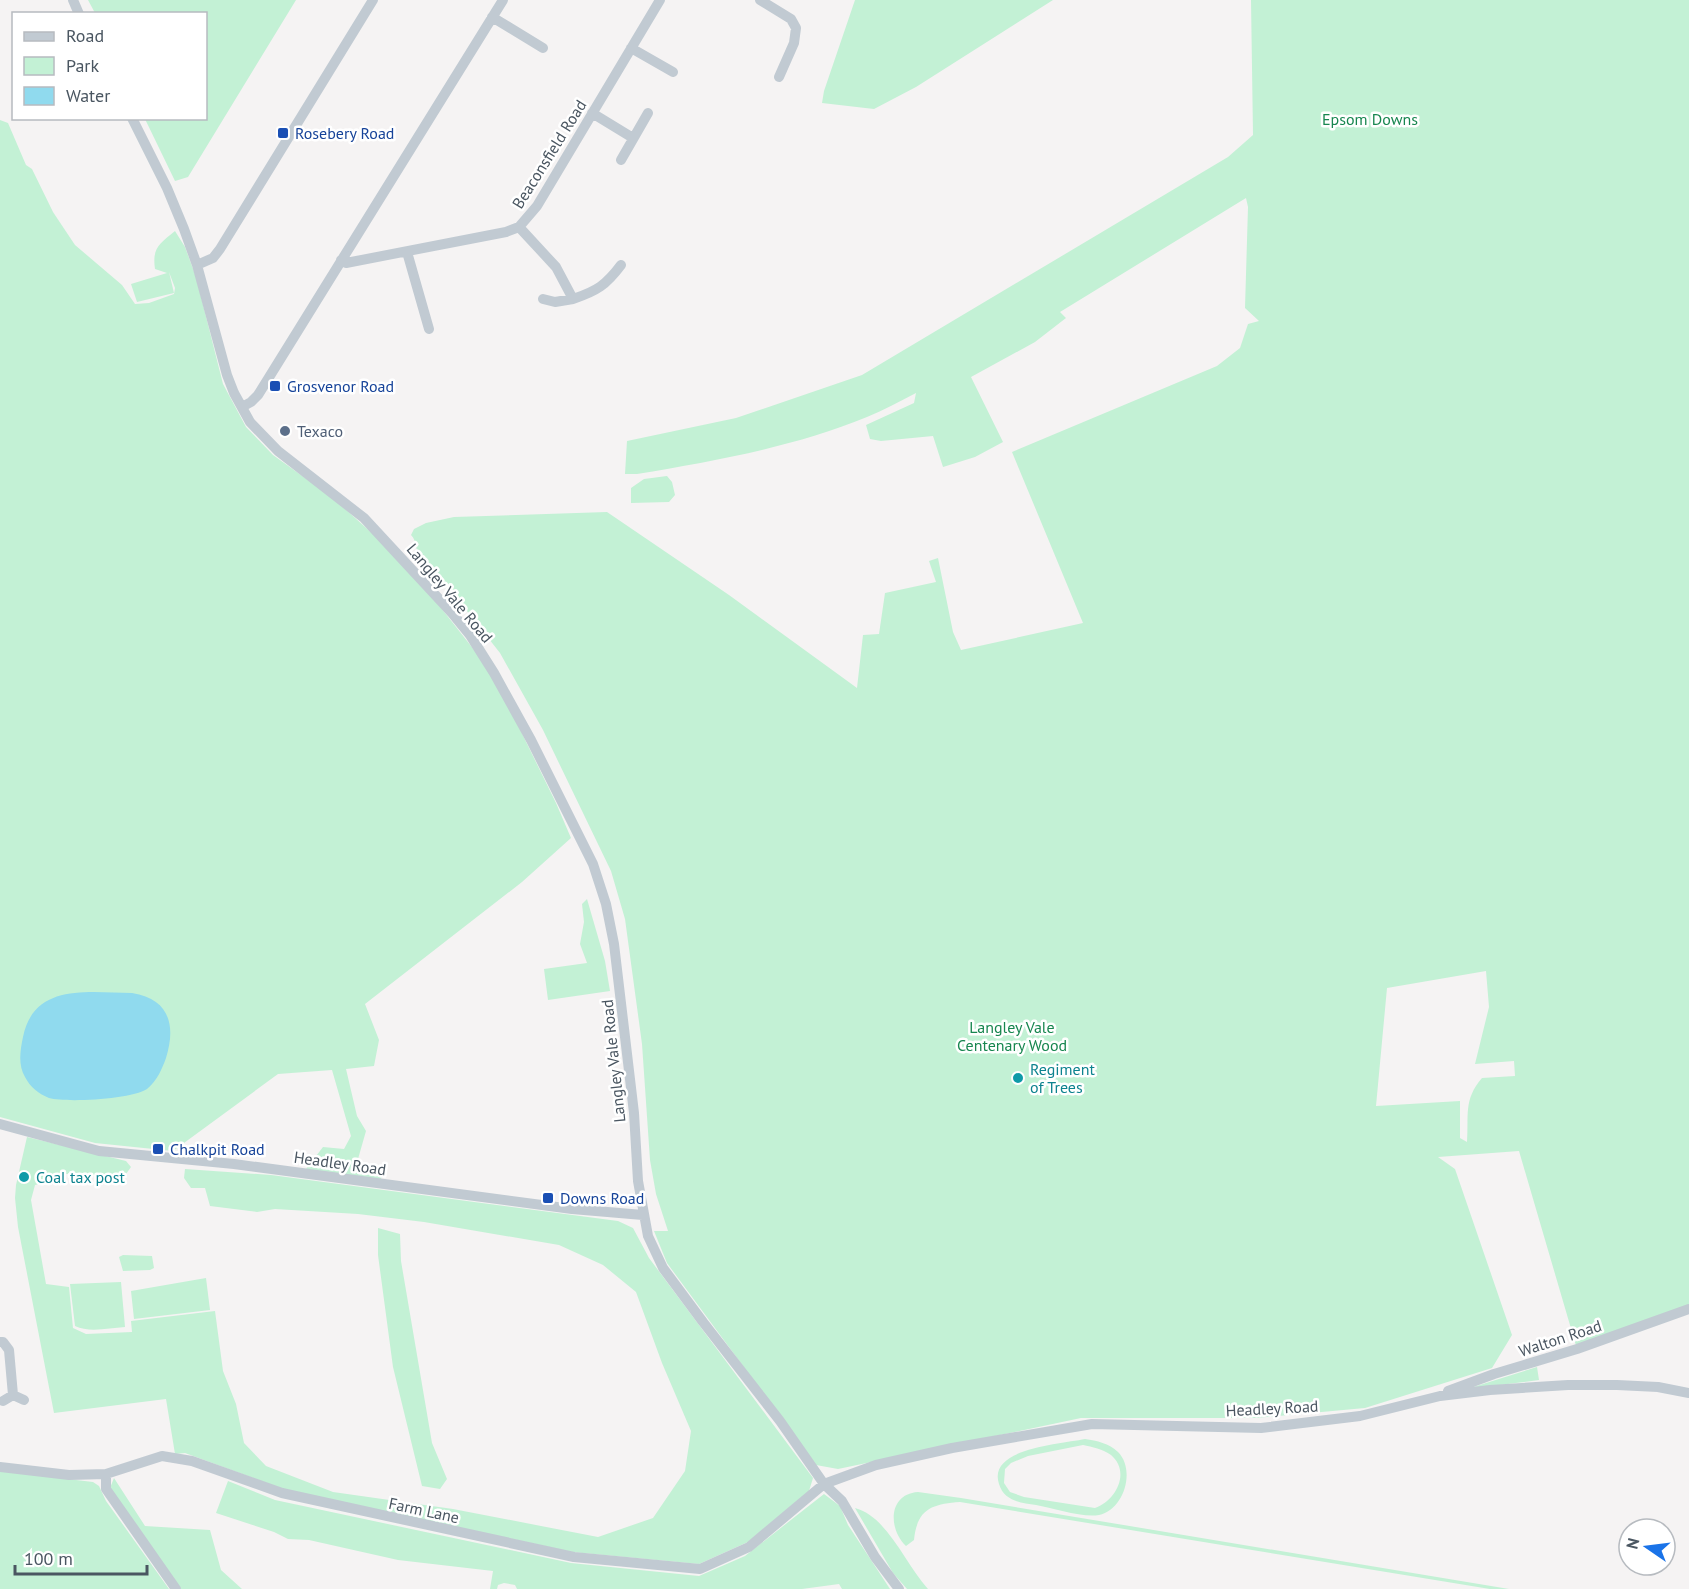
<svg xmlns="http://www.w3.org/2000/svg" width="1689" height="1589" font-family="'PT Sans',sans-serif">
<rect width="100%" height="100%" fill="#f5f3f3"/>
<path fill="#c3f1d5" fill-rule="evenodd" d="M88,0H296L188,177L175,181L145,119L206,118V14L95,13Z
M855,0H1053L916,87L874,109L822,103L824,91Z
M1251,0H1689V1307L1577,1349L1519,1151L1438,1157L1455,1169L1512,1335L1492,1368L1365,1408L1255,1418H1081L838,1469L816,1465L667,1263L654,1231H668L656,1194L650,1160L642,1044L625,919L611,871L543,730L500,653L456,597L419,556C415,548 417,541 411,535L414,529L426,523L454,517L607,512L729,595L857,688L863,635L879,634L885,593L936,582L929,561L938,558L953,632L961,650L1083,623L1012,452L1217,366L1240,348L1248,324L1259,321L1245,308L1248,207L1246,198L1060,312L1066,318L1035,342L971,377L1003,442L975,457L943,467L933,436L881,441L870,439L866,425L914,403L916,393C900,401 884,410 867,417C794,447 714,461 637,474H625L627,441L736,418L862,375L1228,157L1253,135ZM1486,971L1489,1007L1475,1064L1514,1061L1515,1076L1482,1078C1463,1100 1469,1116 1467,1142L1460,1138V1101L1376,1106L1387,988Z
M0,120L8,123L26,165L32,169L53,212L75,245L122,285L135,304L149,303L174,294L175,288L169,272L174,293L137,302L131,284L167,273L155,269C152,248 159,244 175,231L185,247L196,277L223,384L246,427L273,455L333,498L385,545L434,599L482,660L510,709L556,803L571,838L522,882L365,1004L379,1040L374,1066L346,1069L357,1116L366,1131L356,1166L383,1174L380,1181L306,1169L323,1147L344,1149L351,1136L332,1070L278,1074L173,1151L95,1143L0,1117Z
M667,476L672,482L675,495L669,502L631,503V488L644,479Z
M587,899L605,961L610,991L548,1000L544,969L587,963L580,944L584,922L582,904Z
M27,1137L126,1161L131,1167L126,1174L68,1176V1174H59V1179L35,1185L31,1200L46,1284L69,1287L73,1328L86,1334L132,1332L131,1321L215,1311L223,1371L236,1404L244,1443L266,1466L333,1492L453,1509L598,1537L653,1518L685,1471L691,1431L662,1363L636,1292L603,1265L559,1245L424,1222L358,1214L275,1209L257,1212L210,1206L205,1188H191L184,1178L185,1169L271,1175L618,1221L633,1228L649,1258L813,1478L809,1491L748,1542L699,1564L572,1552L283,1489L185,1453L175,1454L166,1399L54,1413L18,1227L15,1198L16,1185Z
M378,1228L400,1234L401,1261L432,1443L447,1479L440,1489L422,1486L393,1367L378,1255Z
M123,1255L152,1256L154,1268L150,1270L123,1271L119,1257Z
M206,1278L210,1310L134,1319L131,1291Z
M121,1282L125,1327C109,1328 89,1333 75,1326L70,1284Z
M1537,1367L1539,1380L1467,1389Z
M1085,1439C1097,1441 1109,1443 1118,1452C1136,1470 1124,1510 1099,1515C1083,1518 1053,1508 1036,1505C1021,1503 1004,1501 999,1484C987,1448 1061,1444 1085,1439ZM1083,1445C1092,1447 1103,1449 1111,1455C1131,1472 1116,1501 1095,1508L1024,1497L1010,1492L1004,1483L1005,1469L1011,1463L1028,1456Z
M0,1471L93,1482L99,1486L106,1501L169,1589H0Z
M114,1478L145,1526L210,1530L221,1570L242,1589H181L110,1488Z
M228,1481L275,1500L571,1563L699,1576L745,1556L824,1494L840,1506L848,1525L890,1589H842L839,1584L802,1589H517L515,1585L504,1583L498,1585L497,1589H490L493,1571L398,1560L309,1540L288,1539L274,1532L216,1513Z
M918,1492L961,1498L1509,1589H1490L960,1502C932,1504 917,1509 914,1540L906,1546C888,1529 888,1494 918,1492Z
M855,1508C887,1516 906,1565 928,1589H907L893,1573Z"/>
<path fill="#90daee" d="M132,993C170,999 176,1026 166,1058C162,1069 157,1081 147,1089C132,1099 67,1103 49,1098C39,1094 30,1087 25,1077C18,1065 20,1051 23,1037C34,982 90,993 132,993Z"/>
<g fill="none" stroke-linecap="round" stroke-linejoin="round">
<path stroke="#c1cad2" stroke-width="10" d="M73,0L79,14
M760,0L791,19L796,28L794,43L779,77
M492,17L543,48
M631,48L673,72
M592,113L633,138
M132,118L167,188L184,229L197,265L227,375L234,393L250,422L278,451L364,518L452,613L470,635L494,673L531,740L593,864L606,904L614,944L634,1113L638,1181L648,1236L663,1268L703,1322L780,1421L824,1484L842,1501L875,1557L899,1589
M621,160L648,113
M519,227L556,267L573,299C597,291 606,285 621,265
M407,252L429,329
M341,260L346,263L506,232L519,227L537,206L660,0
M197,265L213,258L220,249L373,0
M543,299L555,302L573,299
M242,407L251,402L258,395L503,0
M0,1124L99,1151L234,1164L572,1209L643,1215
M0,1342H3L9,1350L13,1395L3,1401
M1448,1391L1494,1374L1577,1349L1689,1309
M13,1395L24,1400
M0,1467L69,1475L106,1474L162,1456L192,1461L282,1493L574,1557L700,1569L749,1547L824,1484L876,1465L952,1448L1092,1424L1261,1428L1360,1416L1440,1396L1490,1390L1568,1385H1617L1658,1387L1689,1393
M106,1474V1489L176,1589"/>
</g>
<g fill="#1a4fb4" stroke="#fff" stroke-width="2">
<rect x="277" y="127" width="12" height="12" rx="3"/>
<rect x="269" y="380" width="12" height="12" rx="3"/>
<rect x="152" y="1143" width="12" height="12" rx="3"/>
<rect x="542" y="1192" width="12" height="12" rx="3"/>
</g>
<circle fill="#5c6f8a" stroke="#fff" stroke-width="2" cx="285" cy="431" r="6"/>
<g fill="#0f9aa8" stroke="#fff" stroke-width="2">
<circle cx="1018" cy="1078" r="6"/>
<circle cx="24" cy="1177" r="6"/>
</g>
<g text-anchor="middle" stroke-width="5" stroke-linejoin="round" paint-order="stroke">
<g font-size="16" fill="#17864f" stroke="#fff">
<text x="1370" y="125">Epsom Downs</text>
<text x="1012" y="1033">Langley Vale<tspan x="1012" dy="18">Centenary Wood</tspan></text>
</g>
<g font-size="16" fill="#164399" stroke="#fff" text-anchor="start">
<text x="295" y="139">Rosebery Road</text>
<text x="287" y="392">Grosvenor Road</text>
<text x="170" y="1155">Chalkpit Road</text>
<text x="560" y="1204">Downs Road</text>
</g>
<g font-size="16" fill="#4a5661" stroke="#fff">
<text transform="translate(549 154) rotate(-58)" y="6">Beaconsfield Road</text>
<text transform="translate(450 593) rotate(50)" y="6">Langley Vale Road</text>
<text transform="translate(613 1061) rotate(-96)" y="6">Langley Vale Road</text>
<text transform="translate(340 1163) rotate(8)" y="6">Headley Road</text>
<text transform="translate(1560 1338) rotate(-18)" y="6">Walton Road</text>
<text transform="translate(1272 1408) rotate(-3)" y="6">Headley Road</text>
<text transform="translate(424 1510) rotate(12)" y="6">Farm Lane</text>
</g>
<g font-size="16" fill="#4e5e75" stroke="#fff" text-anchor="start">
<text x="297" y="437">Texaco</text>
</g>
<g font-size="16" fill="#0d838f" stroke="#fff" text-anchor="start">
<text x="1030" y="1075">Regiment<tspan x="1030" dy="18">of Trees</tspan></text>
<text x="36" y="1183">Coal tax post</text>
</g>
</g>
<rect x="12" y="12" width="195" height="108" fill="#ffffff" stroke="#b7bbc0" stroke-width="1.5"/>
<rect x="24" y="32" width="30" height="9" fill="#c1cad2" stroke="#b7bbc0" stroke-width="1.5"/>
<text x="66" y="42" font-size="18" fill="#4a5661">Road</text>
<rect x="24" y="57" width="30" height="18" fill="#c3f1d5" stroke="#b7bbc0" stroke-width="1.5"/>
<text x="66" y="72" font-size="18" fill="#4a5661">Park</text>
<rect x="24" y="87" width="30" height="18" fill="#90daee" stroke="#b7bbc0" stroke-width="1.5"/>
<text x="66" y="102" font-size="18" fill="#4a5661">Water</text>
<g transform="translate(1647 1547) rotate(284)"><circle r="28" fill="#ffffff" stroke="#b7bbc0" stroke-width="1.5"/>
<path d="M0-4.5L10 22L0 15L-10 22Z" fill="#1a73e8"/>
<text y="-9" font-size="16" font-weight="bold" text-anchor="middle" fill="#4a5661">N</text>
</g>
<path d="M15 1565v9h132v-9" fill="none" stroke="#4a5661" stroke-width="3"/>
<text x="24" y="1565" font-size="18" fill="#4a5661" stroke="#ffffff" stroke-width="4.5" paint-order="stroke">100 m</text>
</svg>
